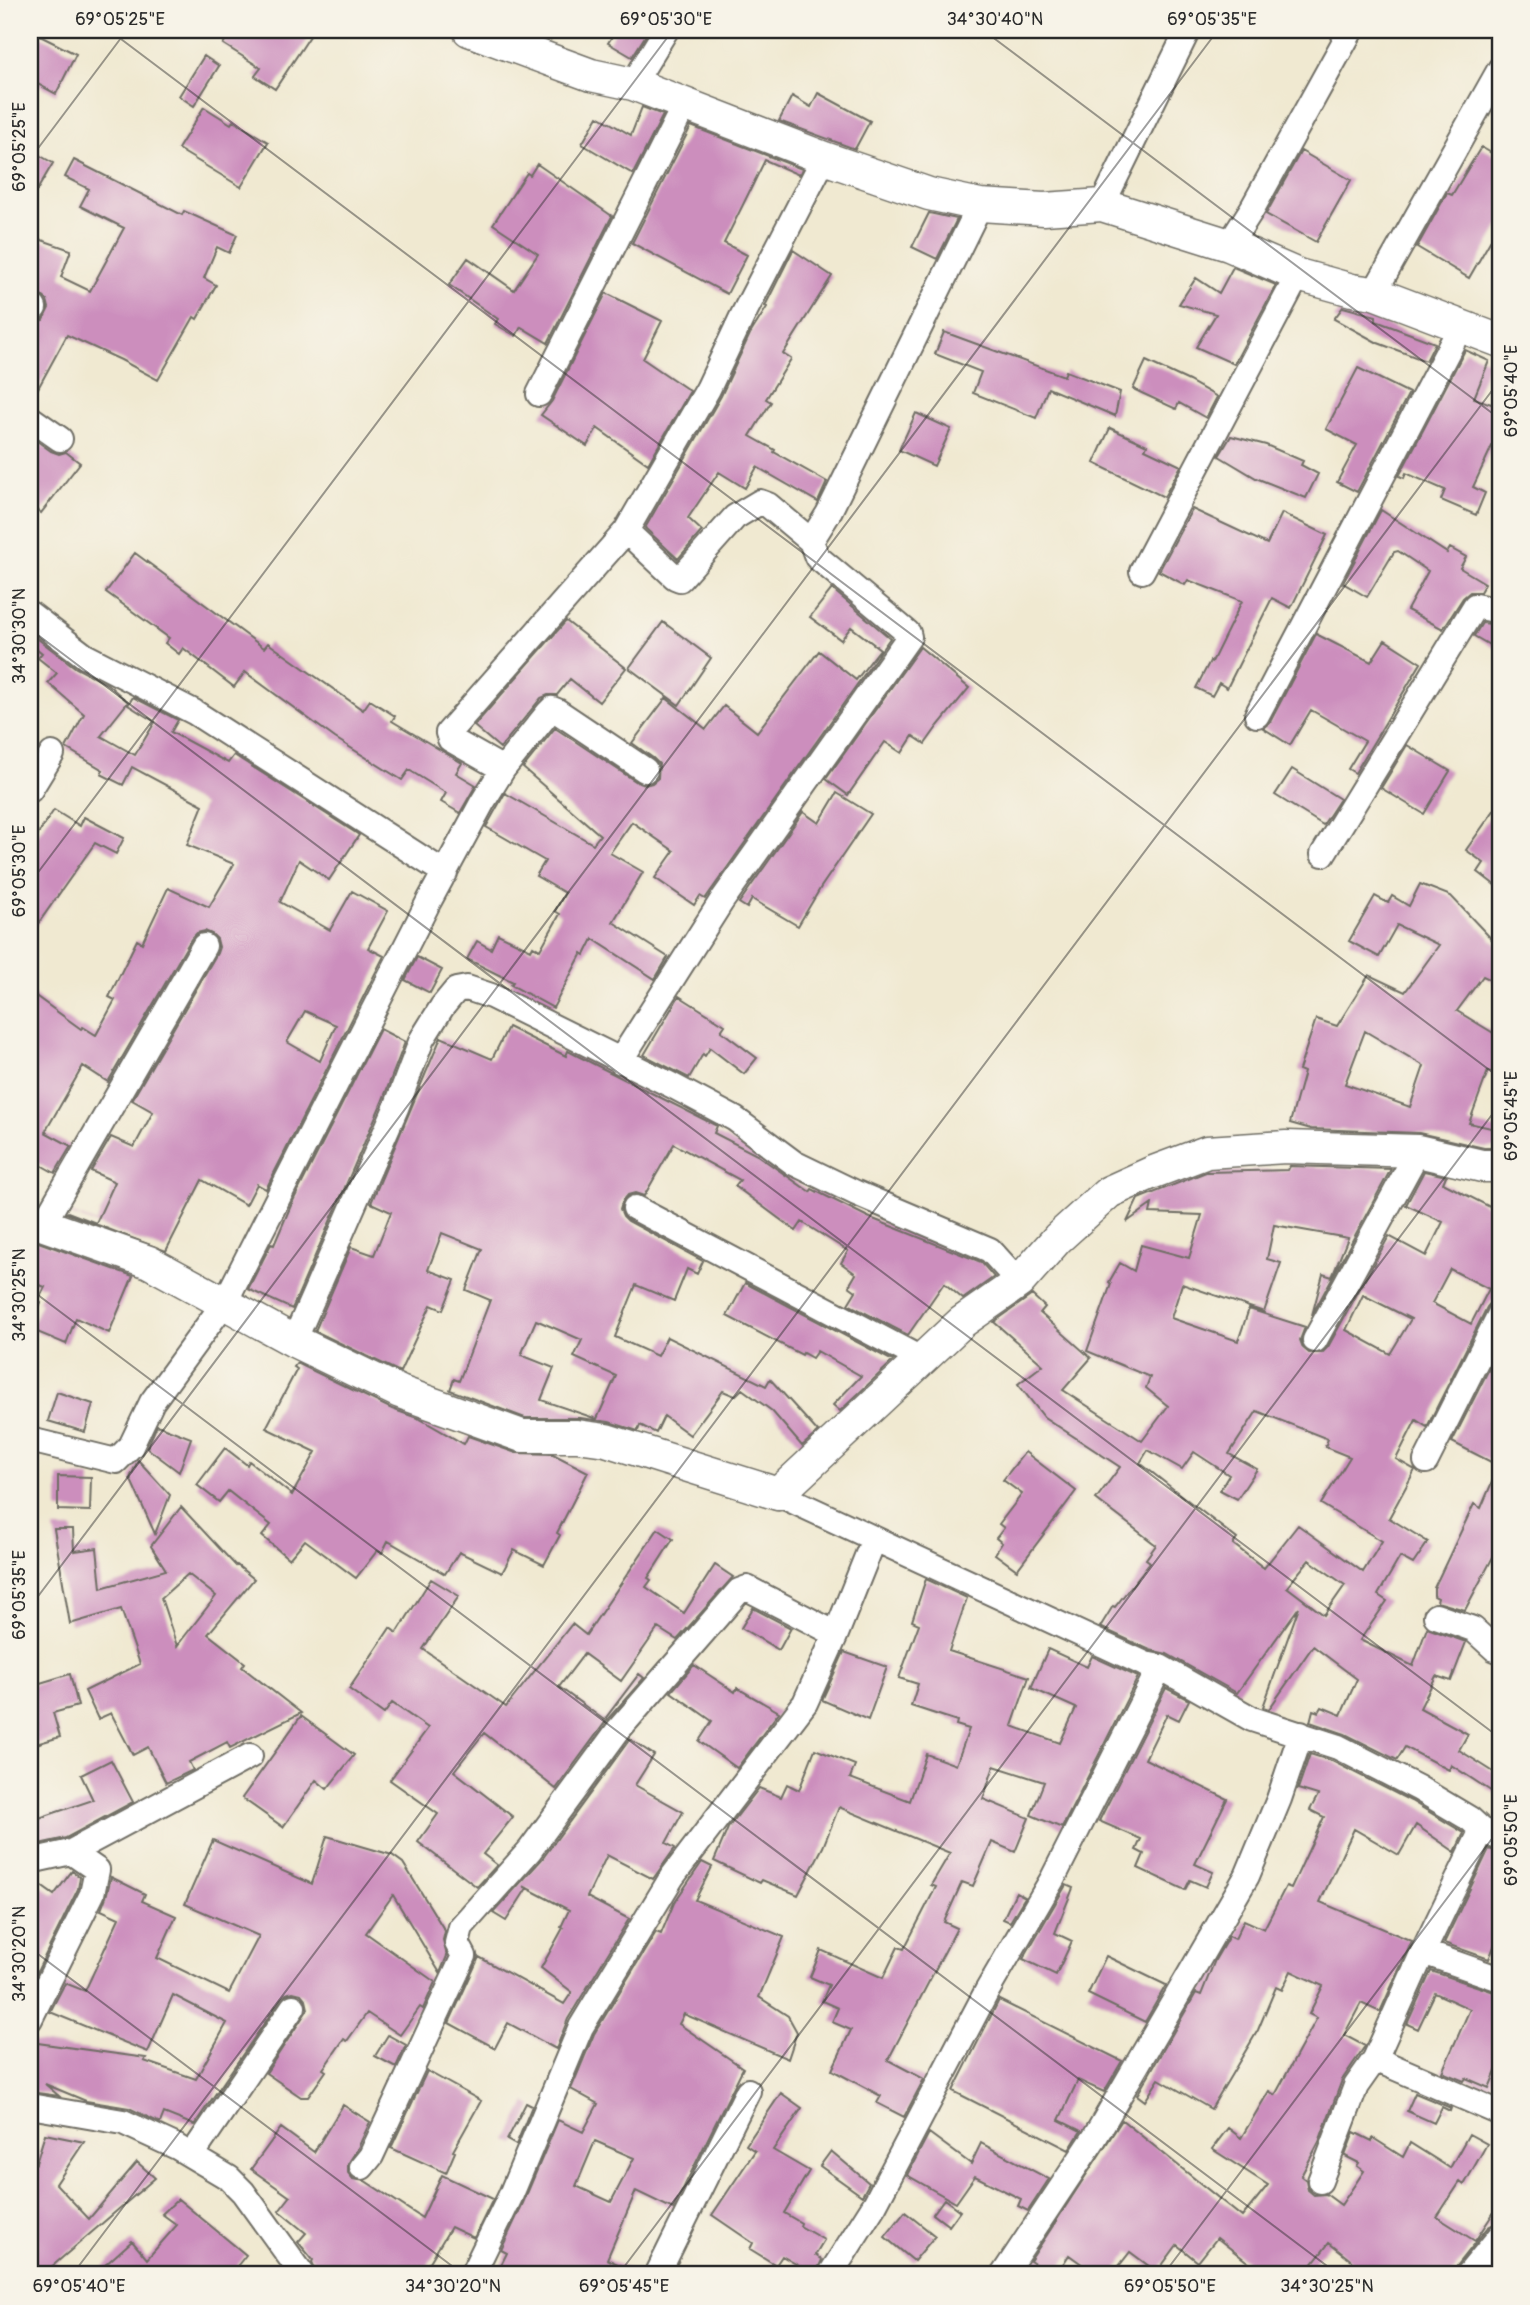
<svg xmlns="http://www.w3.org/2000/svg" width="1530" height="2305" font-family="Pangolin,sans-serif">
<rect width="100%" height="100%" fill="#f7f3e8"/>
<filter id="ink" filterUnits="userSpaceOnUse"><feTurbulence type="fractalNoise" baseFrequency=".0143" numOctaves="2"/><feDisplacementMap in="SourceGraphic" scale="14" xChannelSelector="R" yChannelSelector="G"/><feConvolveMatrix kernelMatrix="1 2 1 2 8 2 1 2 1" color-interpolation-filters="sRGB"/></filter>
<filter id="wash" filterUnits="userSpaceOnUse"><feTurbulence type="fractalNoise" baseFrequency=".00686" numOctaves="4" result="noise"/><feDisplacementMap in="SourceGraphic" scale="28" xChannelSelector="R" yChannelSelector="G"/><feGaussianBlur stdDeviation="1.57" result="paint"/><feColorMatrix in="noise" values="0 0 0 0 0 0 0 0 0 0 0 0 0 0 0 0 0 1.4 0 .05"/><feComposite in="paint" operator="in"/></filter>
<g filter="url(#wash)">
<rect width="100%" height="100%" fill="#f0e9d1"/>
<g id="blocks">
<path fill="#cc8ebd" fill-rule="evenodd" d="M233,30H314L275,89L255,76L261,68L223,44Z
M616,30H649L632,57L608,43Z
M30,31L76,54L56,94L30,80Z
M204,56L219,66L194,106L179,96Z
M818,93L870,121L855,149L779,121L792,96L811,107Z
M204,107L231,124L233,121L268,142L241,187L178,149Z
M642,107L663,115L633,174L582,144L598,116L631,135Z
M691,126L802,169L799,175L765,160L724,243L747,255L727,294L632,243Z
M1481,147L1500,158V224L1469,278L1417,247L1447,193L1452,195Z
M30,150L53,163L30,202Z
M1301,151L1351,180L1316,242L1266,214Z
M74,160L182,215L184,211L237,235L229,253L217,247L204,278L216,285L197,319L194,317L158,380L121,360L67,335L30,403V322L43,320L49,308L47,300L41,295L30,291V236L71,250L61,277L90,291L124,228L80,206L89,189L65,177Z
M537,164L612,216L548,343L521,327L516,336L495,324L498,319L449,285L468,258L514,290L538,254L493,224L527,173L530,175Z
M929,213L957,219L937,259L912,247Z
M793,250L832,276L783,354L791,359L766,399L771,402L750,436L775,450L774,452L827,482L818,502L757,467L745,488L719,472L688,518L702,531L678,559L645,528L721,396L750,334L767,307L765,306Z
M1233,267L1276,285L1234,364L1196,347L1216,314L1179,304L1196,278L1219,293Z
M606,293L662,321L643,359L690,391L648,464L597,428L587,446L541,415L552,401Z
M1343,307L1376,316V321L1435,343L1426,361L1378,343L1334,319Z
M944,332L1064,376L1066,371L1120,392L1115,416L1048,388L1036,418L973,393L981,372L935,354Z
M1465,350L1489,361L1474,398L1500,407V429L1473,487L1485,493L1476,515L1441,500L1445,490L1406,473L1404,478L1399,476Z
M1146,361L1189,381L1217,397L1206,418L1179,403L1176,409L1133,389Z
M1358,368L1409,393L1357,492L1337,482L1357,445L1326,429Z
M916,413L951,429L934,466L899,450Z
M1110,428L1147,445L1145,449L1181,466L1164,497L1094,463Z
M30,436L51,451L59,454L66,452L80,463L41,513L30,504Z
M1231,436L1266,445L1303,461L1301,465L1318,474L1306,498L1256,478L1219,456Z
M1192,509L1267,544L1282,513L1327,535L1291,608L1272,598L1227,688L1219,683L1212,696L1196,688L1210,661L1212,662L1242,601L1188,580L1185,585L1159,571Z
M1381,510L1447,553L1450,548L1466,557L1460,568L1485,583L1480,592H1470L1463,598L1443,629L1407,610L1428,571L1398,551L1394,552L1367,597L1343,583Z
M135,553L264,648L268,643L363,710L370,700L395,716L392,721L462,763L456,773L476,785L460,813L441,802L446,793L409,770L402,780L335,738L245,672L234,687L183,648L179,654L165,643L169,638L106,592Z
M832,589L890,638L705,899L700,896L694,905L655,878L674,851L632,822L610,853L643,872L613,922L668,957L655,979L593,939L585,955L582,953L553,1008L511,985L513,982L467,959L477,941L491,949L498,934L531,950L533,946L540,950L560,914L555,911L565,893L536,876L545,861L486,827L505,793L593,844L600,835L523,768L555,728L637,782L645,785L652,783L658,778L659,764L653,758L632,743L666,698L706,729L724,706L757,732L819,651L856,680L880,649L851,627L841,640L810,617Z
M566,621L626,668L599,702L570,679L557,695H548L541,698L500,748L474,726Z
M663,622L711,658L679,705L629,668Z
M1482,623L1500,625V651L1474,636Z
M30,633L76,668L107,684L128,702L101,736L135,755L155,722L128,705L133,697L178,720L171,732L228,763L234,755L359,835L329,880L299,860L280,902L330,930L352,891L388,911L368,948L384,956L266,1189L257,1184L246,1205L202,1180L166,1251L66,1213L68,1212L96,1223L115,1182L91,1171L111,1137L134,1147L153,1112L132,1100L217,953L219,947L217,939L212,934L205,931L197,933L191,939L108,1082L83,1066L45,1132L71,1146L55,1173L30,1159V992L81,1029L83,1027L96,1035L115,1000L109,997L137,940L142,943L168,888L209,907L234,864L187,845L203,805L132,767L123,785L101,774L103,770L66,748L84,714L48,683L57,673L38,658L42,653L30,643ZM305,1011L336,1025L320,1061L287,1042Z
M1316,634L1371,662L1385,640L1421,663L1355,773L1348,769L1365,741L1311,710L1290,745L1263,728L1270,722Z
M920,647L969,688L937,727L925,744L913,736L902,753L885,742L848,795L826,779Z
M1407,745L1450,771L1424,814L1381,788Z
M1292,769L1340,799L1323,825L1275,795Z
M837,793L871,814L821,887L798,926L752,899L747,908L739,903L803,812L819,823Z
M1500,802V889L1478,872L1484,863L1466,850Z
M54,810L80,826L84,817L124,838L116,854L95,843L30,935V846Z
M1420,884L1451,896L1500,948V984L1483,976L1457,1011L1500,1037V1075L1488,1071L1469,1123L1500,1130V1148H1484L1419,1133L1311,1129L1290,1123L1304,1072L1299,1070L1316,1019L1337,1026L1369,975L1405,992L1439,945L1397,925L1379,957L1349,941L1375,896L1388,903L1392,896L1409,906ZM1365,1031L1424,1066L1410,1107L1345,1084Z
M417,957L442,970L430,993L405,980Z
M679,996L725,1025L721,1031L757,1058L744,1074L710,1048L705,1056L703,1054L689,1078L644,1055Z
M508,1027L566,1056L568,1051L717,1126L714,1133L757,1155L810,1192L812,1189L868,1217L981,1262L994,1277L963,1299L944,1283L908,1335L848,1304L856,1291L849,1286L856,1274L841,1263L848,1251L802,1222L796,1231L735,1186L740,1180L674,1144L644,1196L635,1193L628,1195L622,1202L620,1209L623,1216L628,1221L703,1261L697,1274L687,1269L674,1301L636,1285L615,1337L657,1356L667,1337L766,1386L770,1379L818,1432L802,1446L772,1411L742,1389L735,1396L723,1391L690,1435L664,1416L656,1433L640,1425L638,1431L609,1422L580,1418H525L450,1390L454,1379L459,1381L490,1300L466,1290L482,1249L442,1233L428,1270L455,1280L443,1310L431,1305L400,1372L315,1331L351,1247L374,1255L391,1212L371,1203L441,1037L492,1059ZM536,1320L582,1340L574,1357L616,1376L597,1419L541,1400L554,1368L521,1355Z
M380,1029L405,1042L382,1102L292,1309L248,1289L271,1244L274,1245L292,1203Z
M1290,1166L1391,1169L1312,1315L1323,1274L1332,1277L1348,1238L1274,1225L1267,1259L1281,1263L1264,1312L1182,1284L1171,1318L1238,1341L1249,1309L1305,1327L1300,1340L1303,1348L1309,1353H1322L1328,1347L1389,1236L1426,1256L1443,1222L1406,1205L1424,1171L1446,1176L1443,1183L1500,1212V1299L1492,1301L1487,1307L1427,1427L1416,1420L1396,1459L1415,1470L1389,1518L1428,1542L1413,1564L1400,1557L1378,1595L1387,1601L1360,1640L1413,1666L1427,1628L1466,1642L1451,1681L1436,1676L1420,1708L1468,1734L1459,1750L1500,1776V1797L1451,1765L1449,1770L1405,1747L1397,1760L1345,1734L1310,1722L1313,1710L1319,1712L1322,1707L1341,1715L1357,1679L1313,1646L1269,1709L1263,1707L1299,1607L1237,1693L1167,1654L1150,1650L1100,1627L1113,1606L1115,1607L1150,1562L1146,1559L1156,1545L1096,1499L1120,1467L1044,1417L1018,1384L1043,1365L994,1322L1032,1295L1045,1307L1040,1313L1091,1358L1063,1390L1142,1441L1168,1406L1146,1388L1150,1377L1087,1351L1111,1284L1109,1282L1120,1263L1134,1271L1141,1245L1189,1258L1202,1215L1150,1213L1152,1204L1127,1222L1138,1199L1206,1172L1288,1170ZM1450,1269L1489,1289L1471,1324L1432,1303ZM1363,1295L1411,1319L1390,1354L1346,1330ZM1257,1411L1328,1439L1325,1447L1350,1457L1321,1504L1382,1541L1363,1572L1298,1525L1264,1568L1233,1544L1237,1539L1140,1463L1148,1450L1182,1469L1194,1452L1229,1475L1220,1490L1237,1499L1257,1469L1229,1454ZM1309,1560L1345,1585L1324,1615L1287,1587Z
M30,1239L133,1276L109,1333L76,1318L66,1344L30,1329L41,1303L38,1301L45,1287L30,1281Z
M745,1283L893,1361L840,1411L833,1405L861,1376L817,1351L812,1358L803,1353L802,1355L727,1316Z
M1500,1347V1558L1494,1555L1465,1610L1437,1602L1438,1598L1434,1596V1588L1474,1504L1481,1508L1499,1466L1452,1442Z
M297,1363L392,1409L420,1419L464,1444L468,1436L516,1453L553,1454L588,1472L557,1533L560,1535L544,1565L514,1550L502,1573L459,1552L445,1574L388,1541L382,1553L377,1551L356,1578L305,1540L289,1559L262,1536L271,1525L228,1491L219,1502L197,1485L225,1448L247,1465L249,1461L292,1495L316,1452L266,1428L297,1369L294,1367Z
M57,1392L93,1404L85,1432L48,1421Z
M157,1425L191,1438L179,1472L147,1448Z
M1025,1452L1076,1491L1017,1570L995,1554L1002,1543L996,1538L1004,1528L999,1524L1022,1494L1003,1480Z
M138,1460L170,1495L155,1534L130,1478Z
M58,1476L91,1477L90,1511L58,1510Z
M181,1507L236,1566L237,1565L254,1579L208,1634L245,1663L242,1667L301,1713L230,1748L227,1742L189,1762L193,1770L166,1783L148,1747L133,1755L111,1713L98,1719L85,1691L140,1664L121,1609L70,1624L54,1529H73L74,1551L97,1548L101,1588L166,1570L151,1546ZM188,1574L216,1596L177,1646L161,1598Z
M658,1529L673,1539L648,1578L651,1580L646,1587L684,1613L715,1565L733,1577L677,1640L658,1628L621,1681L584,1654L559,1687L604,1720L639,1674L644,1678L607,1720L556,1789L484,1733L454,1771L513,1817L483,1854L497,1865L477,1887L418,1842L438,1814L390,1780L428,1728L392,1703L384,1714L349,1689L390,1628L397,1633L431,1579L459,1596L423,1649L506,1707L572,1624L586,1635Z
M926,1579L967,1598L949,1651L1029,1677L1012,1726L1060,1743L1076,1708L1031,1688L1048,1649L1087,1667L1092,1656L1138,1677L1062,1828L1031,1815L1044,1782L994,1766L983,1799L1029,1818L1015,1852L992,1842L973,1886L962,1882L944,1922L957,1928L888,2060L924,2079L904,2117L877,2103L881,2096L832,2070L851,2030L832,2022L838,2008L822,2001L829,1985L810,1977L821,1950L883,1978L898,1947L904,1949L936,1887L931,1885L950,1853L839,1807L823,1847L798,1895L762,1880L760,1883L714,1861L728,1828L759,1788L781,1797L787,1784L799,1790L815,1749L855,1765L850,1778L910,1801L926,1754L956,1765L969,1729L956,1725L957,1721L911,1706L918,1684L899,1678L919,1624L912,1621Z
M753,1608L791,1628L779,1650L741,1628Z
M844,1652L887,1667L868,1720L822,1700Z
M694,1665L735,1692L737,1688L779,1712L737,1768L699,1741L712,1721L671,1692Z
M70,1674L78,1706L53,1713L60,1737L36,1744L30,1726V1686Z
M1166,1688L1189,1700L1179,1720L1167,1714L1145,1759L1227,1799L1195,1864L1213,1872L1206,1887L1190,1880L1185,1890L1138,1868L1144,1854L1136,1850L1141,1839L1099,1821Z
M301,1716L354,1755L327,1789L316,1780L283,1827L242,1798Z
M630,1739L654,1755L635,1785L683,1812L666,1843L675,1848L653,1879L607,1855L587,1897L629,1919L568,2019L556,2049L508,2023L495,2048L449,2023L479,1957L564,2004L572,1992L541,1968L563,1928L561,1927L569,1910L523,1886L527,1888L506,1921L493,1913L542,1859Z
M1310,1754L1332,1761L1411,1801L1464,1833L1455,1852L1416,1825L1399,1855L1354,1829L1320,1902L1412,1941L1380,2012L1361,2003L1344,2035L1365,2046L1342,2080L1319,2142L1301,2176L1306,2180L1308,2190L1314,2195L1326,2194L1341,2205L1364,2171L1357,2166L1359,2163L1345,2156L1354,2132L1372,2141L1373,2138L1403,2157L1410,2143L1450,2168L1469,2134L1487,2144L1464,2185L1460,2182L1437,2217L1475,2241L1500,2203V2221L1488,2227L1457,2266L1453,2275H1376L1359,2264L1358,2266L1329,2243L1304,2275H1264L1217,2238L1198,2262L1177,2245L1157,2272L1130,2252L1112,2275H1097L1069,2255L1056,2275H1052L1030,2261L1122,2120L1242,2217L1268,2185L1212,2149L1228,2128L1241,2138L1269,2091L1275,2095L1317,2018L1309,2014L1323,1986L1291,1971L1282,1990L1276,1987L1258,2030L1211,2109L1159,2079L1145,2101L1137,2095L1196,1993L1201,1995L1215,1960L1229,1936L1235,1939L1244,1920L1264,1929L1286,1886L1291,1888L1324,1817L1310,1810L1318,1795L1298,1789Z
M111,1760L133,1802L66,1838L30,1846V1821L93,1800L81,1775Z
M327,1836L392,1855L403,1863L445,1931L443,1940L447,1956L440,1973L393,1895L366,1933L435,1982L423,2009L420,2007L400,2035L367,2013L347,2041L344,2039L323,2069L326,2071L308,2097H301L266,2073L308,2009L306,2000L301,1994L293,1992L286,1994L281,1999L194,2125L164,2113L160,2123L129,2108L86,2101L45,2084L59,2096L30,2092V2042L146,2058L144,2061L196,2079L227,2023L173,1995L148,2052L50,2012L65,1983L85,1991L119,1918L101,1910L106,1897L111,1877L145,1894L142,1901L176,1916L157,1958L229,1993L259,1936L185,1904L213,1840L312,1884Z
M1489,1849L1500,1853V1931L1489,1959L1444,1943Z
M702,1862L712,1867L695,1900L784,1937L759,1997L788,2016L797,2032L788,2059L684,2014L679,2024L743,2068L673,2209L636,2191L607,2259L641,2275H496L507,2253L501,2250L523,2203L558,2120L583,2132L598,2104L571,2089L594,2034L656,1932L661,1934L674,1903ZM595,2141L634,2158L611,2202L576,2186Z
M72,1871L80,1877L78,1889L30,1986V1878L54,1895Z
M1066,1885L1073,1888L1055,1933L1072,1941L1056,1975L1023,1959Z
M1016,1892L1025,1897L1010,1922L1003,1919Z
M1106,1956L1166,1985L1145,2022L1088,1994Z
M1431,1971L1500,1994V2062L1489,2088L1466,2078L1464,2081L1442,2072L1470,2009L1435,1993L1418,2029L1407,2024Z
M999,2000L1122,2061L1104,2092L1078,2080L1059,2120L1081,2131L1069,2150L953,2091Z
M388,2035L406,2045L396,2067L375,2056Z
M427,2071L481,2101L453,2151L455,2152L446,2173L391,2148Z
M781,2093L802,2108L773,2150L809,2171L784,2213L801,2223L800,2226L824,2240L815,2255L822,2260L815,2275L782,2256L776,2265L750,2249L753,2243L712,2215L755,2151L746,2145Z
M1415,2093L1451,2108L1450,2111L1442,2107L1434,2123L1407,2111Z
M526,2103L532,2106L516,2145L507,2140Z
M343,2105L370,2122L358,2148L348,2164V2173L353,2179L365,2181L422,2218L442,2175L493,2199L474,2238L451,2227L422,2275H318L312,2262L313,2260L298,2242L306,2233L279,2211L290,2197L251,2169L281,2128L314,2152Z
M929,2133L971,2164L981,2143L1049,2179L1028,2211L1018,2206L1021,2199L975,2176L956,2203L907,2175Z
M45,2134L84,2142L56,2184L89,2219L137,2162L155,2178L42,2275H30V2157L36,2163Z
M831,2151L869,2183L862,2196L820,2166Z
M178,2199L246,2255L230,2275H94L132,2241L147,2259L177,2225L162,2214Z
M944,2199L960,2211L949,2226L933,2214Z
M905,2212L935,2236L914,2261L885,2237Z"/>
</g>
</g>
<g filter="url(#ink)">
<use href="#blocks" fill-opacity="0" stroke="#706e65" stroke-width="2"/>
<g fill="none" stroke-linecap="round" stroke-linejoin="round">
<g stroke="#706e65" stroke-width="28">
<path id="minor" d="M633,84L666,30
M1102,205L1188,30
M1229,245L1252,209L1351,30
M1374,293L1500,69
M30,306L34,308
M539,394L685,104
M30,418L60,439
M626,531L675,577L680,579L735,517L760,502L768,505L811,541L828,514L980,205
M1142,571L1298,275
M30,614L85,656L194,712L445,873
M1257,715L1461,326
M503,769L450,739L448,733L626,531L708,389L742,317L824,158
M30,790L52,754
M1323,854L1475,606L1500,611
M620,1061L721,902L909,637L908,633L817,557L811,541
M635,1208L923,1360
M42,1226L204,946
M1315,1340L1418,1151
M294,1341L396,1108L422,1039L442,1007L456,990L467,988L491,996L671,1085L735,1119L794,1163L856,1193L990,1250L1019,1282
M30,1440L116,1461L131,1446L152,1402L225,1302L429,901L482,803L503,769L548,713L552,709L557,711L645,770
M1426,1461L1500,1314
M778,1494L1145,1664L1160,1667L1252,1719L1338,1747L1418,1788L1470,1819L1482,1830L1500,1838
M1436,1616L1473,1629L1495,1649L1500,1650
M30,1861L71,1852L250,1756
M1423,1952L1500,1979
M30,2019L92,1894L97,1870L71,1852
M1375,2059L1500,2113
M30,2106L123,2122L177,2147L229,2178L243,2192L303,2275
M192,2155L293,2007
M362,2167L371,2156L464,1956L457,1943L461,1927L530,1850L619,1729L739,1591L747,1588L836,1634
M1320,2181L1356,2086L1375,2059L1423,1952L1482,1830
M472,2275L510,2197L581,2027L672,1877L805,1703L836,1634L874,1539
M657,2275L748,2091
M830,2275L875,2204L987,1991L1053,1878L1160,1667
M1003,2275L1095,2137L1247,1876L1279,1799L1301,1734
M1468,2275L1500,2236"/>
</g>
<g stroke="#706e65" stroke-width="35">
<path id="tertiary" d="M469,30L591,75L633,84L824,158L929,194L980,205L1044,209L1102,205L1229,245L1298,275L1352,290L1374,293L1500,341
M30,1220L149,1262L294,1341L400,1392L522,1436H577L606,1440L778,1494L962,1322L1019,1282L1058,1238L1109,1192L1151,1173L1207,1152L1286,1147L1418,1151L1482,1166H1500"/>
</g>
<use href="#minor" stroke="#fff" stroke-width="24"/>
<use href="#tertiary" stroke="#fff" stroke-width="32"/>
</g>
</g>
<path fill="none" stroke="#2b2b2b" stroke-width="2" stroke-opacity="0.45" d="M109,30L1500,1078M983,30L1500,419M30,159L127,30M30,629L1500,1738M30,883L673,30M30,1289L1339,2275M30,1607L1218,30M30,1948L464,2275M72,2275L1500,380M618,2275L1500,1104M1163,2275L1500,1828"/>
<rect width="1530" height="2305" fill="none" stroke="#f7f3e8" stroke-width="77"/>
<rect x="38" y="38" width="1454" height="2228" fill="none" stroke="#2b2b2b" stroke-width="2.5"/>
<g font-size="18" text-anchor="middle" fill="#2b2b2b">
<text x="120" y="25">69°05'25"E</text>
<text x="666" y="25">69°05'30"E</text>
<text x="995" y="25">34°30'40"N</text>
<text x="1212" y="25">69°05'35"E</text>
<text transform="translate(19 147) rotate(-90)" y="6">69°05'25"E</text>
<text transform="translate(1511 391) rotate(-90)" y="6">69°05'40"E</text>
<text transform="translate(19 636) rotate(-90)" y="6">34°30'30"N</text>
<text transform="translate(19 871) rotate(-90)" y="6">69°05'30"E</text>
<text transform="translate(1511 1116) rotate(-90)" y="6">69°05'45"E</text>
<text transform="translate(19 1295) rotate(-90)" y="6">34°30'25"N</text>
<text transform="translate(19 1595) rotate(-90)" y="6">69°05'35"E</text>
<text transform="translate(1511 1840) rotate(-90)" y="6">69°05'50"E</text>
<text transform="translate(19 1954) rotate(-90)" y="6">34°30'20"N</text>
<text x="79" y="2292">69°05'40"E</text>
<text x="453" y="2292">34°30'20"N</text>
<text x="624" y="2292">69°05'45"E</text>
<text x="1170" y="2292">69°05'50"E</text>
<text x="1327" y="2292">34°30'25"N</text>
</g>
</svg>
